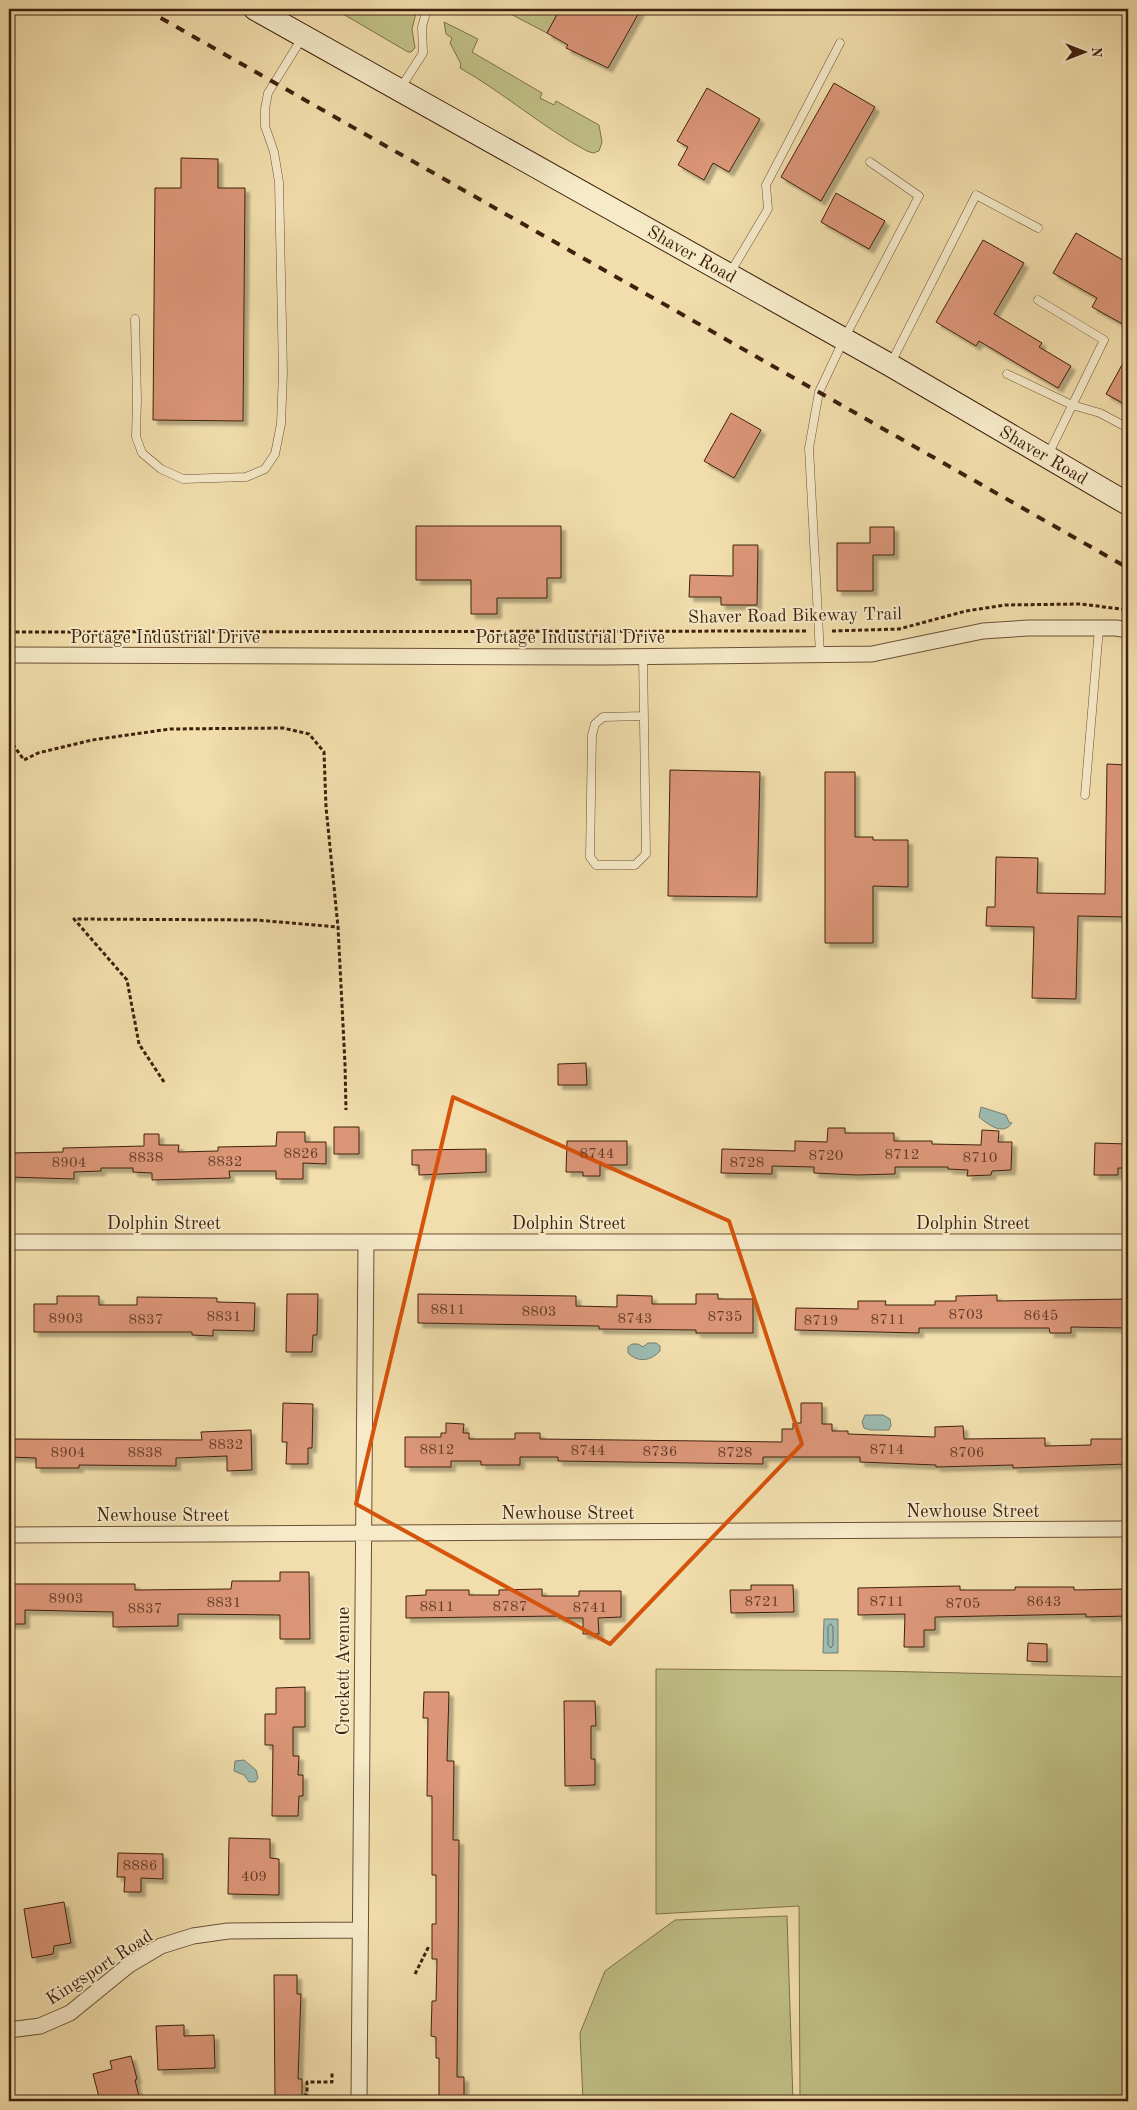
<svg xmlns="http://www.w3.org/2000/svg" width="1137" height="2110" font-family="'Old Standard TT',serif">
<defs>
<filter id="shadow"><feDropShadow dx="4.5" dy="4.5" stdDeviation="1" flood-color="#0004"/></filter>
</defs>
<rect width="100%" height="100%" fill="#f1deac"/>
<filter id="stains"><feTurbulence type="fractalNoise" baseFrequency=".004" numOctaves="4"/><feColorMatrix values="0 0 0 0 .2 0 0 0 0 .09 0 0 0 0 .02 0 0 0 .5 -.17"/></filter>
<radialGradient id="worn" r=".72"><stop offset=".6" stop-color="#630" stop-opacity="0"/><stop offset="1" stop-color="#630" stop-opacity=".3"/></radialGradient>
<path fill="#c0c086" stroke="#80704a" d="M337,9H417L412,29L415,48L411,52H408L343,14Z
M501,9H560L547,33Z
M444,22L478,39L472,52L542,93L540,98L554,105L556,101L599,125L602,142L599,151L593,153L587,151C542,127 504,93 460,68L461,64L450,43L452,38L446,34Z
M656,1669L878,1671L1128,1677V2101H800L799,1906L656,1914Z
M787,1916L793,2101H583L580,2033L605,1971L675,1920Z"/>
<path fill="#9cbbb1" stroke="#777d6f" d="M981,1107L1006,1115L1009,1122L1012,1123C1003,1136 989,1125 979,1117Z
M648,1343H656L660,1346V1351C651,1361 638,1363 628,1353V1347L632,1344H638L643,1347Z
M865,1415H883L890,1419L891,1425L889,1430H870L864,1428L862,1422Z
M824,1619H838V1653H823Z
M244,1760L256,1770L258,1778L255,1782H249L244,1775L234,1771L235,1761Z"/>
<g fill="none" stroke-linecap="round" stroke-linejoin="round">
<path stroke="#6e6e5f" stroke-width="1" d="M831,1624L833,1627V1645L831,1648L828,1645V1627Z"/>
</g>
<path fill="#db9678" stroke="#3f200d" filter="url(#shadow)" d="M560,9H641L608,68L566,48L568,45L547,33Z
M834,83L875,107L821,201L781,177Z
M707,88L760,119L729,172L713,163L704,180L678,165L688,147L677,141Z
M181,158L218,159V188H245L243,421L153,420L155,188H181Z
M836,193L885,221L869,249L821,222Z
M1076,233L1128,263V327L1092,307L1097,298L1053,273Z
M983,240L1024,263L994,314L1042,343L1039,347L1071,366L1058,388L979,341L976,346L936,322Z
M1128,354V406L1106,394Z
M731,413L761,430L734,478L704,461Z
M416,526H561V578H547V598H497V614H471V580H416Z
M870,527H894V555H873V591H837V543H870Z
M733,545H758L757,605H721V597H689L690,575L733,576Z
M1107,764L1128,765V917L1078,916L1076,999L1032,998L1034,927L986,926L987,907H995L996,857L1038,858L1037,893L1105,894Z
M670,770L760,772L757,897L668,896Z
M825,772H855V837H873V840H908V887L873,886V943H825Z
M586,1063L587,1085H558V1064Z
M334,1127H359V1154H334Z
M828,1128H845V1133H894V1141H932V1144L981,1145L982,1130L999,1131L998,1142H1012L1011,1170L992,1171L991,1175L967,1176L968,1170L948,1169V1167H895V1174L857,1175L814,1173V1167L772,1166V1174L721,1173L722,1149L795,1151V1141L827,1142Z
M277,1132H305V1142H326V1164L303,1163V1179H276V1171H229L230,1178L152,1180V1173L133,1172V1168H101V1171L74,1172V1179L9,1177V1153L63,1152V1148L144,1146V1134H159V1145H179L178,1152L218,1151V1147L276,1146Z
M567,1141H627V1165H600V1176H583V1172H566Z
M1095,1143L1128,1144V1168H1118V1175H1094Z
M486,1149V1172L419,1175V1165H412V1150Z
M287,1294H318L317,1335H313L312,1352H286Z
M418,1294L576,1296V1306L617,1307V1295L652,1296V1304H696V1294H718V1299H753V1333H696V1330L599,1329V1326L418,1323Z
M997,1295V1301L1128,1299V1328L1071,1327V1333H1050L1049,1328H919V1333L795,1330L796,1308L858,1309V1301H886L885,1305H935V1301H956V1296Z
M57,1296H99V1305H137V1297L217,1298V1302L255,1303L254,1331L213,1330V1336L192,1335V1332H34V1304H57Z
M283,1403L313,1404L312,1448H308V1464H286L287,1442H282Z
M801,1403H822V1424H832V1431H848V1434L935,1437V1427L963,1426L964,1439L1045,1438V1446L1091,1445V1439H1128V1464L1013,1468V1465L936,1467V1465L860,1462V1457H763V1464L558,1461V1457H520V1465H481V1461H451V1467H405V1437H441V1433H446V1423L464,1424L463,1433H469V1439H515V1433H540V1439L782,1442V1429H793V1423H801Z
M251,1430L252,1470L227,1471V1456L176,1458V1466L79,1465V1468H36V1458L9,1457V1439L202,1440L201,1432Z
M280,1572H309L310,1639H280V1615L178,1614V1626L113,1627V1612L25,1610V1624H9V1584H135V1590L231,1589L232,1581H280Z
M751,1585H793L794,1612L731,1613L730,1590H751Z
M960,1586V1590H1015V1587H1074V1590L1128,1589V1616L1086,1617V1614L935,1617V1630H924V1647H904L905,1614L858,1615V1588Z
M542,1589V1596H579V1591H621V1617L598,1618L599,1634H583V1618H559V1616L406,1618V1596L426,1595V1590H469V1595H499V1590Z
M1028,1643L1047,1644V1662L1027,1661Z
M305,1687V1727H293V1756H299L298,1775H303V1796H299L298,1816H272L273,1745H265V1714H276V1688Z
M424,1692H449L447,1761H454L453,1840H459L457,2077H464V2101H439V2058H436V2037L431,2036L432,2001H436L437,1959H432V1924H436V1875H432V1796H427L428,1718H423Z
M564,1701H595L596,1726H591V1759H595V1785L565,1786Z
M229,1838L270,1839V1858L279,1859V1895L228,1894Z
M118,1853L163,1854V1879L141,1878V1892H124L125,1877H117Z
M64,1902L71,1943L54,1946L53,1954L32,1958L24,1909Z
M274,1975H297V1994H301L298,2079H302V2101H275Z
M184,2025V2036L214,2035L215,2068L158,2070L156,2026Z
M131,2056L137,2079L135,2080L140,2101H100L93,2074L112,2069L110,2061Z"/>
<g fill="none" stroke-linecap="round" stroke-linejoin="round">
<g stroke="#6c5035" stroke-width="9">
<path id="service" d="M400,89L423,53L422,27L427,9
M730,273L768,209L766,185L840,43
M1038,300L1104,340L1048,455
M135,319L137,399L136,437L142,453L161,469L183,479L246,477L265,469L275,454L281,424L283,372L279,182L274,152L265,126V109L268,93L302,38
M891,363L976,195L1038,228
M1007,374L1072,405L1100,413L1128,428
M820,654L809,448L819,392L844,339L919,196L870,162
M643,656L646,854L635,865H596L590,857L592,735L595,724L603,717L644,716
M1085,795L1099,628"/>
</g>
<g stroke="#6c5035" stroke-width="17">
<path id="minor" d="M9,655L606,657L872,654L983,631L1028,628H1116L1128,630
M9,1242H1128
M9,1535L1128,1529
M9,2030L40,2026L70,2013L129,1965L161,1946L193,1936L228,1931L360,1930
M359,2101L366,1242"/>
</g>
<g stroke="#3f200d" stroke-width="24">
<g id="secondary">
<path id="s1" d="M255,9L890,365L1128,504"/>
</g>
</g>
<path stroke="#3f200d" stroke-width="3" stroke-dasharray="4 2.5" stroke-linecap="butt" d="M832,631L899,629L966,611L1005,605L1081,604L1128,610
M9,632L806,631
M9,739L24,760L38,753L92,740L170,729L283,728L309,734L324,752L326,807L338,927L345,1064L346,1110
M164,1082L139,1044L127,980L74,919L256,920L338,927
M415,1974L429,1946
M304,2095H307V2082H332V2073"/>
<use href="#service" stroke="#f6eac9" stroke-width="8"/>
<use href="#minor" stroke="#f6eac9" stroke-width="15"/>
<use href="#secondary" stroke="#f6eac9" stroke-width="22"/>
<path stroke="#3f200d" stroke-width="4" stroke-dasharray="9 9" stroke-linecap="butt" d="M145,9L1128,568"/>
</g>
<path fill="none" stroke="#d7530c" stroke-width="4" stroke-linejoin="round" d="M453,1097L729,1221L802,1444L610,1644L356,1504Z"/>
<g text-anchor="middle" stroke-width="4" stroke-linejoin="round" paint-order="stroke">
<g font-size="15" fill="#663e28">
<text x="301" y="1158">8826</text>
<text x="597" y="1158">8744</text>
<text x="902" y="1159">8712</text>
<text x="826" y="1160">8720</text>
<text x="146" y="1162">8838</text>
<text x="980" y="1162">8710</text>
<text x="225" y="1166">8832</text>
<text x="69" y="1167">8904</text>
<text x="747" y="1167">8728</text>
<text x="448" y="1314">8811</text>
<text x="539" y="1316">8803</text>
<text x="966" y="1319">8703</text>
<text x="1041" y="1320">8645</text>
<text x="224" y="1321">8831</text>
<text x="725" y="1321">8735</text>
<text x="66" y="1323">8903</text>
<text x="635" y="1323">8743</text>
<text x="146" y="1324">8837</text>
<text x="888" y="1324">8711</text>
<text x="821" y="1325">8719</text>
<text x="226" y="1449">8832</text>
<text x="437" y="1454">8812</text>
<text x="887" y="1454">8714</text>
<text x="588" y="1455">8744</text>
<text x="660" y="1456">8736</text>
<text x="68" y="1457">8904</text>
<text x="145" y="1457">8838</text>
<text x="735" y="1457">8728</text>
<text x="967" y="1457">8706</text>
<text x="66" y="1603">8903</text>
<text x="762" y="1606">8721</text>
<text x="887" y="1606">8711</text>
<text x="1044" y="1606">8643</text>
<text x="224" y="1607">8831</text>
<text x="963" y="1608">8705</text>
<text x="437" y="1611">8811</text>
<text x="510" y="1611">8787</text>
<text x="590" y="1612">8741</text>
<text x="145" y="1613">8837</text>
<text x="140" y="1870">8886</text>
<text x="254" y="1881">409</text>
</g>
<g font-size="18" fill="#3f200d" stroke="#f6eac9">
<text dy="6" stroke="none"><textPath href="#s1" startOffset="501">Shaver Road</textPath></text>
<text dy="6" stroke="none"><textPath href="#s1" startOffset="906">Shaver Road</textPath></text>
<text transform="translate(795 615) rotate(-1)" y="6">Shaver Road Bikeway Trail</text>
<text x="165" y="643">Portage Industrial Drive</text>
<text x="570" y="643">Portage Industrial Drive</text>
<text x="164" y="1229">Dolphin Street</text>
<text x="569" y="1229">Dolphin Street</text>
<text x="973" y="1229">Dolphin Street</text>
<text x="973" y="1517">Newhouse Street</text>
<text x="568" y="1519">Newhouse Street</text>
<text x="163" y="1521">Newhouse Street</text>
<text transform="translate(343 1671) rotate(-90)" y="6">Crockett Avenue</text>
<text transform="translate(99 1967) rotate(-33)" y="6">Kingsport Road</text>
</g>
</g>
<rect width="1137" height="2110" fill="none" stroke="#f1deac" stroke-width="30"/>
<rect x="10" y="10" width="1117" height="2090" fill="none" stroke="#3f200d" stroke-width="2.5"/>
<rect x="15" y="15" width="1107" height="2080" fill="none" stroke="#3f200d"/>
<g transform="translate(1084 52) rotate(90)" stroke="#f6eac9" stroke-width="4" paint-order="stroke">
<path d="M0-4L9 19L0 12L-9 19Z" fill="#3f200d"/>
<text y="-8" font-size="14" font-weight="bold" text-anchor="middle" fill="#3f200d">N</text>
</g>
<rect width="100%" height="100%" filter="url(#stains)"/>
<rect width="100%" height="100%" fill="url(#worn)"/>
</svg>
